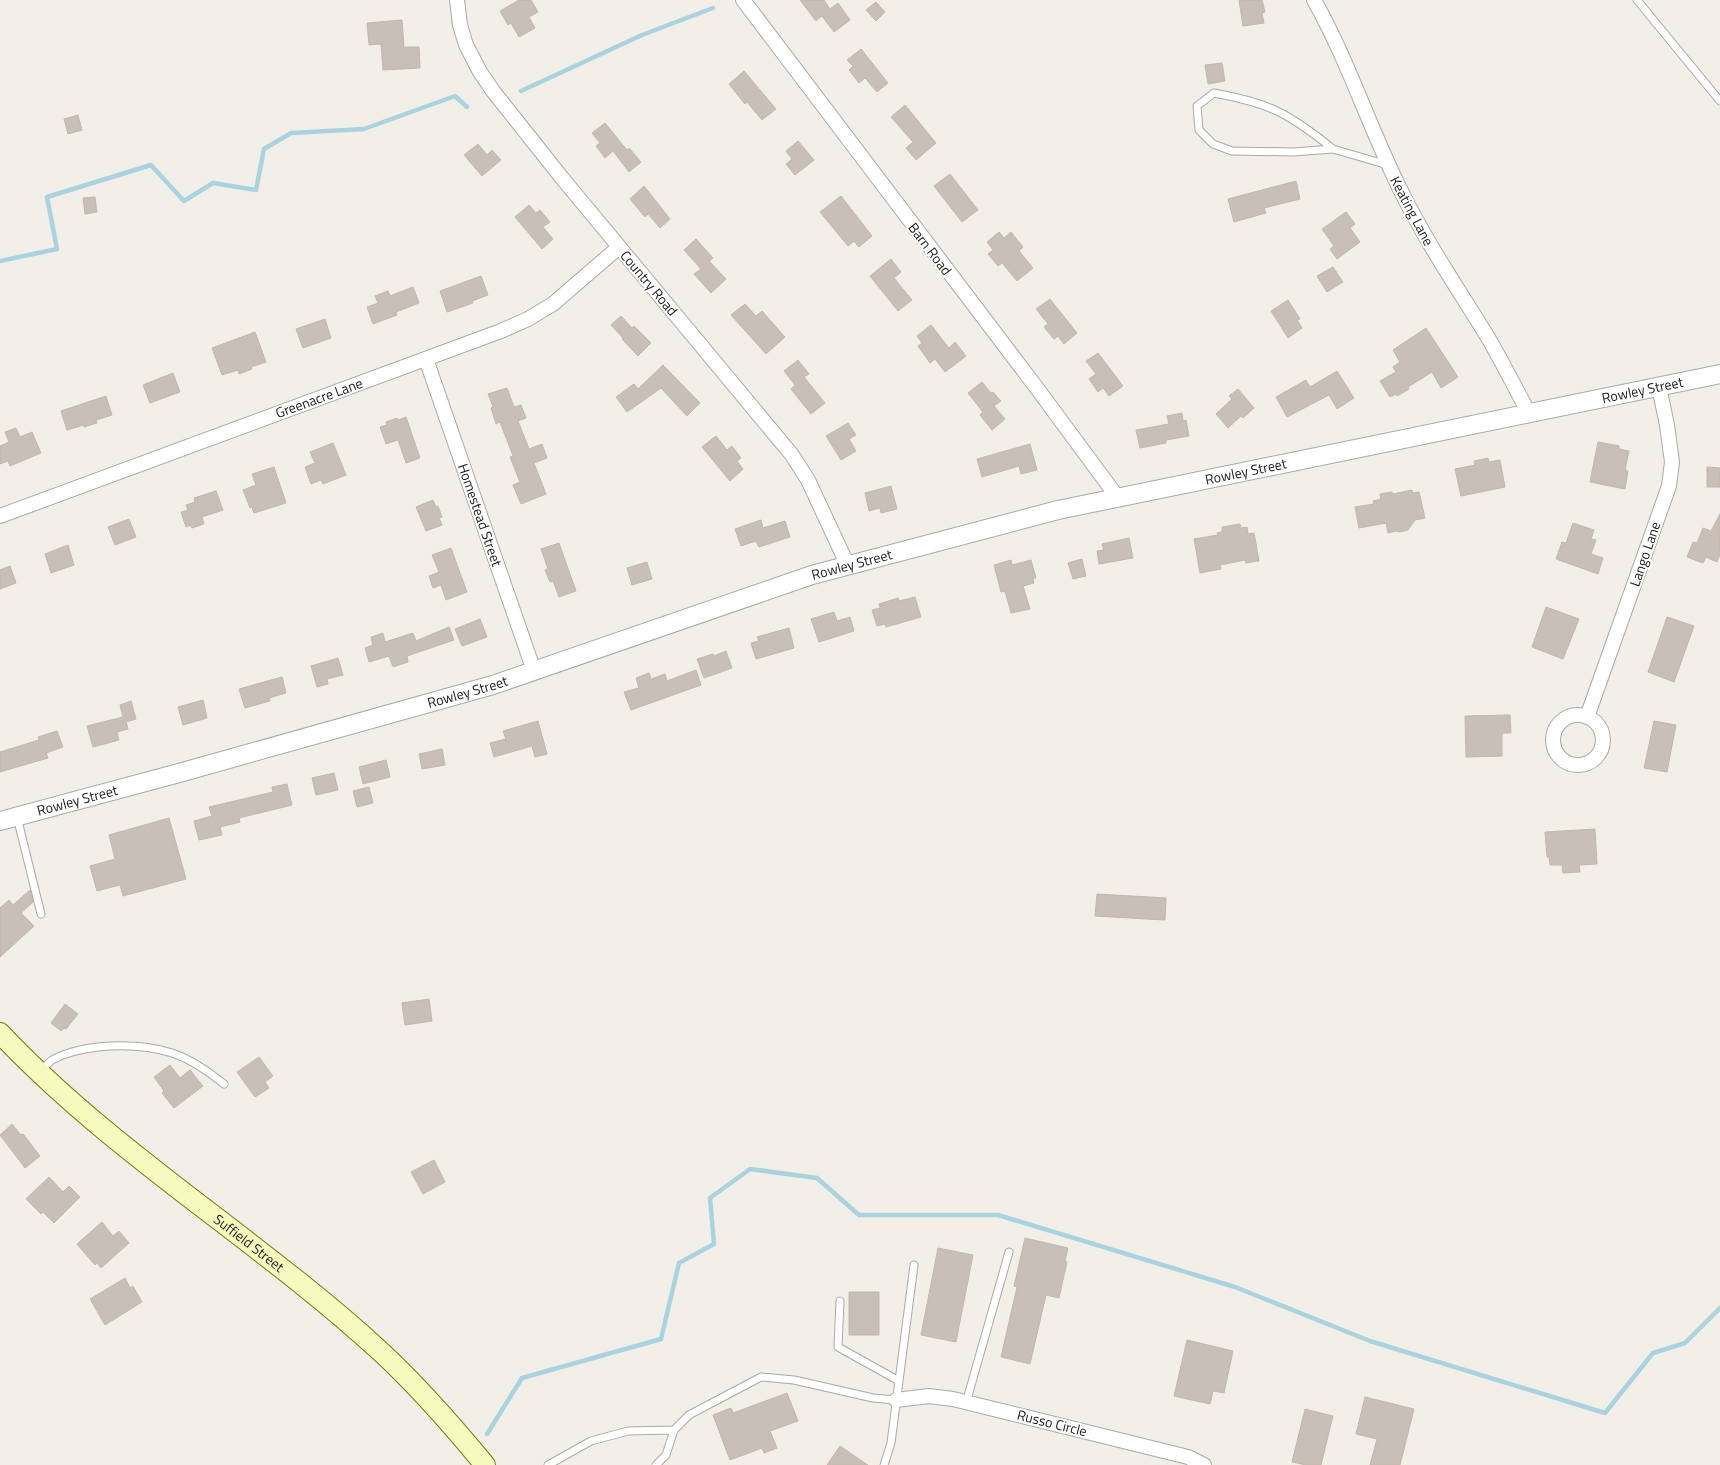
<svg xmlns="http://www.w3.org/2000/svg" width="1720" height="1465" font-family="'Titillium Web',sans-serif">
<rect width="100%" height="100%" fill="#f2efe9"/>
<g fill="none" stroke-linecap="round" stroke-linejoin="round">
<path stroke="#aad3df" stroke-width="4.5" d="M521,91L642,35L713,8
M0,261L57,249L47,197L151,165L184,201L213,183L256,190L264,149L291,133L364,129L455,96L467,107
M487,1434L522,1378L661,1339L679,1263L714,1244L710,1198L750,1169L817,1178L859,1215H998L1235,1287L1370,1341L1605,1413L1653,1353L1685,1343L1720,1308"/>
</g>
<path fill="#c7bfb8" stroke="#c4b6ab" d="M519,0H531L538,12L529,17L535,28L519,37L511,23L508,25L500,11Z
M800,0H824L830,9L838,3L850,20L834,32L822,16L816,21Z
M1239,0H1262L1265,12L1262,13L1264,23L1243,26Z
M876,2L885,12L876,21L866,10Z
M402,20L404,47H419L420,68L383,70L381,44L369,45L367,23Z
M861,49L888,83L877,92L865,78L859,83L849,70L853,66L847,60Z
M1222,63L1225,81L1208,84L1205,65Z
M744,71L776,109L762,120L747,102L745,104L729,84Z
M905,105L936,143L916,160L906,148L913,142L891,117Z
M78,115L82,130L68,134L64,119Z
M605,123L627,150L629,148L641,162L629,172L613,151L605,158L596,146L600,143L592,133Z
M798,141L814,160L795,175L786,164L792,159L786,151Z
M478,144L487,155L492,150L501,160L482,176L464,155Z
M950,174L978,210L962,222L934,186Z
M1296,181L1300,199L1264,208L1266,213L1234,222L1228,199Z
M644,186L670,219L660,228L648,214L645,217L630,199Z
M841,196L872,236L859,247L854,241L848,246L820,212Z
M95,197L97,212L85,214L83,198Z
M529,205L536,213L540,210L550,222L543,227L553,239L542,249L515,217Z
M1346,212L1355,224L1350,228L1360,242L1337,259L1330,249L1334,246L1322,229Z
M999,232L1004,238L1011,232L1023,247L1019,251L1033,268L1017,281L1002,263L998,266L988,254L993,250L987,242Z
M696,239L713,258L709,261L726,279L711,293L694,274L701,269L684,250Z
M891,259L901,272L894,278L912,300L898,311L870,276Z
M1333,267L1343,282L1327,292L1317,276Z
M481,276L488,295L472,301L473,303L447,312L440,291Z
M413,287L419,303L396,312L397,315L373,324L367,307L378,303L375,296L388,291L390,296Z
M1050,299L1077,333L1064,344L1058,336L1054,339L1044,327L1048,324L1036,309Z
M1288,300L1300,319L1297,320L1302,328L1288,338L1271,311Z
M745,304L756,316L762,311L785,337L766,354L731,315Z
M621,316L632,328L634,326L651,343L638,356L622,339L623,338L611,325Z
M325,319L331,338L303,348L296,329Z
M931,325L949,348L955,342L966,356L945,372L935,359L930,363L918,346L922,343L917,336Z
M1426,328L1458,377L1441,388L1432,372L1408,387L1409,389L1397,396L1396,394L1390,397L1380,381L1396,372L1393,367L1400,362L1393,350Z
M255,332L266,362L251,367L252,369L239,374L238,370L222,375L212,348Z
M1098,353L1123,386L1109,396L1103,388L1098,392L1089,379L1096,374L1086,361Z
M798,360L809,374L804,377L825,403L811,414L791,389L795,385L784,371Z
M663,365L700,403L687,416L661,388L627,412L616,397L634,384L638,389Z
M1337,371L1354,398L1337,409L1329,395L1287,417L1276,397L1306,380L1310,387Z
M173,373L180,392L150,403L143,385Z
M982,382L991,393L993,392L1001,401L994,406L1005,419L992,430L980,415L983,412L968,393Z
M507,388L514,407L521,405L526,418L518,421L529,449L542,444L547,458L534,463L546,494L521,504L513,485L520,482L510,457L513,456L500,422L496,424L491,408L493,407L488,394Z
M1238,389L1254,408L1243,418L1241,416L1228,428L1216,414L1232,399L1229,396Z
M106,396L112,415L96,420L97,423L84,427V425L67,430L61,411Z
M1182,413L1183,421L1186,420L1189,436L1166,440V443L1140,448L1136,430L1169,424L1167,416Z
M406,417L420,458L406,463L398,440L386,444L380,427L387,425L386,422L397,418L398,420Z
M848,423L856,435L849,439L856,451L841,460L826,436Z
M16,428L20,437L32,432L41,453L10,466L8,461L0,464V446L9,442L5,432Z
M716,436L727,450L732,446L741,458L737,461L743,469L730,481L702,447Z
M1598,442L1619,446V449L1629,451L1625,470L1628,471L1625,489L1590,482Z
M333,443L346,475L323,484L321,480L311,484L305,467L315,463L310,452Z
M1030,444L1037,470L1021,474L1019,466L982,477L977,459Z
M1488,458L1489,462L1500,460L1505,487L1461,496L1455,469L1475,465L1474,461Z
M274,467L286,503L254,513L252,507L250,508L243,490L256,485L252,474Z
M1707,467L1720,468V487H1707Z
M891,486L897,509L881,513L880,508L869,511L865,493Z
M1412,490L1413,493L1419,492L1425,518L1415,520L1408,530L1400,532L1396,531L1388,533L1386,523L1359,528L1355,507L1374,504L1373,501L1381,499L1380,494L1392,492L1393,494Z
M216,491L223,510L202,517L204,524L192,528L190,525L186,527L181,512L188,510L186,505L195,502L194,498Z
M433,500L436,507L438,506L442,517L439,518L442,525L426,531L416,507Z
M1720,514V554L1717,562L1706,557L1703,563L1687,557L1693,542L1697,543L1703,528L1711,531Z
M129,519L136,537L115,545L108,527Z
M761,520L763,528L785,521L790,537L759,547L756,541L741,546L735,529Z
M1573,523L1594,530L1591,539L1596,540L1591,554L1603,558L1598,574L1556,559L1562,542L1566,543Z
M1240,524L1241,528L1247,527L1248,534L1254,533L1259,561L1246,563L1245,560L1220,565L1221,569L1200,573L1194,539L1218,535L1217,533L1222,532V527Z
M1129,538L1133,558L1099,564L1097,551L1104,550L1102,544Z
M559,543L576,591L559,597L553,581L550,582L545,570L548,569L541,549Z
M68,545L74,565L51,573L45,554Z
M451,548L467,592L446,600L441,585L433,588L429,576L439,572L432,555Z
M1082,559L1086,576L1073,579L1068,563Z
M1011,560L1012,565L1031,560L1036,578H1033L1034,583L1023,586L1030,609L1011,613L1005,591L1001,592L994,565Z
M647,562L652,579L632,585L627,568Z
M10,566L16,583L0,589V570Z
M915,597L921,617L886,627L885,624L877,626L872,610L880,608L879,604L898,598L899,601Z
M1546,607L1579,619L1563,659L1532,647Z
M834,612L837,621L850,617L854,631L819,642L811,619Z
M1667,617L1694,626L1674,682L1648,672Z
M480,619L487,637L462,646L455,629Z
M449,627L454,640L407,656L408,662L393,667L389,656L369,662L365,648L373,645L371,637L383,633L385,642L413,633L416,641Z
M789,628L794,648L756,659L751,643L759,641L757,637Z
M726,651L732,668L704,678L697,659L713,654L714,656Z
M338,658L343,675L327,679L328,684L317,687L311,666Z
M696,670L701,685L631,710L624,692L639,688L636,678L649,673L651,679L665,674L667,681Z
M282,677L286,693L269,698L270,701L245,708L239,689Z
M203,700L207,718L183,725L178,707Z
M131,701L136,719L126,722L128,729L117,732L119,740L93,747L87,726L123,717L120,705Z
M1510,715L1511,733H1502V756L1466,757L1465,716Z
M538,721L547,754L535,757L532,746L494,757L490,743L506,739L503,731Z
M1654,721L1676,725L1667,772L1644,768Z
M57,731L63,747L46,753L48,758L0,772V752L39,740L38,737Z
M442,749L445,765L422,769L419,754Z
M386,760L390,777L363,784L359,767Z
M334,773L338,790L316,795L312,778Z
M287,784L292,805L239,818L240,822L220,827L222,835L199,840L194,821L212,816L209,807L273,792L272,787Z
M369,787L373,803L357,807L353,791Z
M169,818L186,879L123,896L120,885L97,891L90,866L115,859L109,835Z
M1595,829L1597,864L1579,865L1580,872L1563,873L1562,865H1550L1549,857H1547L1545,832Z
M30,890L33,902L21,913L34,926L0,957V908L9,900L13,905Z
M1097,894L1166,898L1165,920L1095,916Z
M429,999L432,1021L405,1025L402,1003Z
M65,1004L78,1014L66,1029L64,1028L61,1031L51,1023Z
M259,1057L273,1076L265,1082L269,1088L255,1097L237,1072Z
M170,1065L180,1078L190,1070L203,1086L174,1108L162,1093L164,1091L154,1077Z
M12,1124L21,1135L23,1134L40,1156L25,1168L0,1135Z
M434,1160L445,1182L423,1194L411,1172Z
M49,1177L63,1192L69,1186L80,1197L54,1223L43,1212L41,1214L26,1199Z
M102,1222L113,1236L119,1231L129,1243L101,1268L97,1263L95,1265L77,1244Z
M1025,1238L1068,1248L1065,1261L1067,1262L1059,1298L1046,1295L1030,1364L1001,1357L1017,1287L1014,1286Z
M938,1248L973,1255L956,1342L921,1335Z
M125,1278L130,1288L133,1286L142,1302L105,1325L90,1299Z
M849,1292H879V1335H849Z
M1187,1340L1233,1351L1224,1393L1213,1391L1210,1404L1174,1396Z
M787,1393L798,1421L770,1431L777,1448L764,1453L762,1448L730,1460L713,1415L731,1408L733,1413Z
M1365,1397L1414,1409L1400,1465H1370L1377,1439L1356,1434Z
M1305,1409L1333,1416L1321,1465H1306L1292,1462Z
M840,1446L868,1465H827Z"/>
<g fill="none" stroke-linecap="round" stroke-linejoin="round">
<g stroke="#a9a9a9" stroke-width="9">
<path id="service" d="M1637,0L1720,101
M1333,149C1317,136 1300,123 1281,113C1260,102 1236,97 1214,93L1197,106L1199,130L1213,144L1232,151L1293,152L1333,149L1388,165
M17,817L41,914
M41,1071C44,1068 48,1063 52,1060C84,1043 138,1042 172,1053C191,1059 209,1072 224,1084
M840,1301L838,1347L899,1381
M966,1403L1009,1252
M548,1465L591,1441L628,1431L674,1430L689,1415L761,1377L794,1380L873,1398L896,1400
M656,1465L666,1455L674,1430
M884,1465L891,1443L914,1265"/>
</g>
<g stroke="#a9a9a9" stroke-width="16">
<path id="minor" d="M457,0L460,25L466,45L480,72L493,91L562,178L792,455L808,480L848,566
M743,0L1039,391L1118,498
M1314,0C1349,62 1370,130 1402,193C1427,243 1458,289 1487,336C1502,361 1515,388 1529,413
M426,359L534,671
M0,516L501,331L528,319L553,304L619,247
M1553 740a25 25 0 1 1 50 0a25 25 0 1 1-50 0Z
M1587,717L1669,486L1672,462L1667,425L1659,387
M896,1400L929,1396L953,1399L1188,1457L1204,1465"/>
</g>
<g stroke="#a9a9a9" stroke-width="20">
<g id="tertiary">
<path id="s1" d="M0,821L179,773L493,685L812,575L1058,510L1720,374"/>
</g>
</g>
<g stroke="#707d05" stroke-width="22">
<g id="secondary">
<path id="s2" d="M0,1033C114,1154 258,1239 380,1351C418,1386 452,1425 485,1465"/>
</g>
</g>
<use href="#service" stroke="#fff" stroke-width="7"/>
<use href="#minor" stroke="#fff" stroke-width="14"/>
<use href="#tertiary" stroke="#fff" stroke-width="18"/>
<use href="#secondary" stroke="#f7fabf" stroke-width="20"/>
</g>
<g text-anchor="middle" stroke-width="4" stroke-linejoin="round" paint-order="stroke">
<g font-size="14" fill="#222" stroke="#fff">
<text transform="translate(1412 211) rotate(62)" y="5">Keating Lane</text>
<text transform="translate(930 249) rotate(53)" y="5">Barn Road</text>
<text transform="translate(649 283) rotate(50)" y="5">Country Road</text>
<text dy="5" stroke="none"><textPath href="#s1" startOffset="1700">Rowley Street</textPath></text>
<text transform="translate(319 398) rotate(-20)" y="5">Greenacre Lane</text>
<text dy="5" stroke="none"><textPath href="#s1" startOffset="1295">Rowley Street</textPath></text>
<text transform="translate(480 515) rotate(71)" y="5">Homestead Street</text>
<text transform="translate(1645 554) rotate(-71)" y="5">Lango Lane</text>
<text dy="5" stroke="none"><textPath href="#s1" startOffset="890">Rowley Street</textPath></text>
<text dy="5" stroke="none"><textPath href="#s1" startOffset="485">Rowley Street</textPath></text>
<text dy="5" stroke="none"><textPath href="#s1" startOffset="80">Rowley Street</textPath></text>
<text dy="5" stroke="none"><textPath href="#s2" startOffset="326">Suffield Street</textPath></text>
<text transform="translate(1052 1423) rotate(14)" y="5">Russo Circle</text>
</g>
</g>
</svg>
